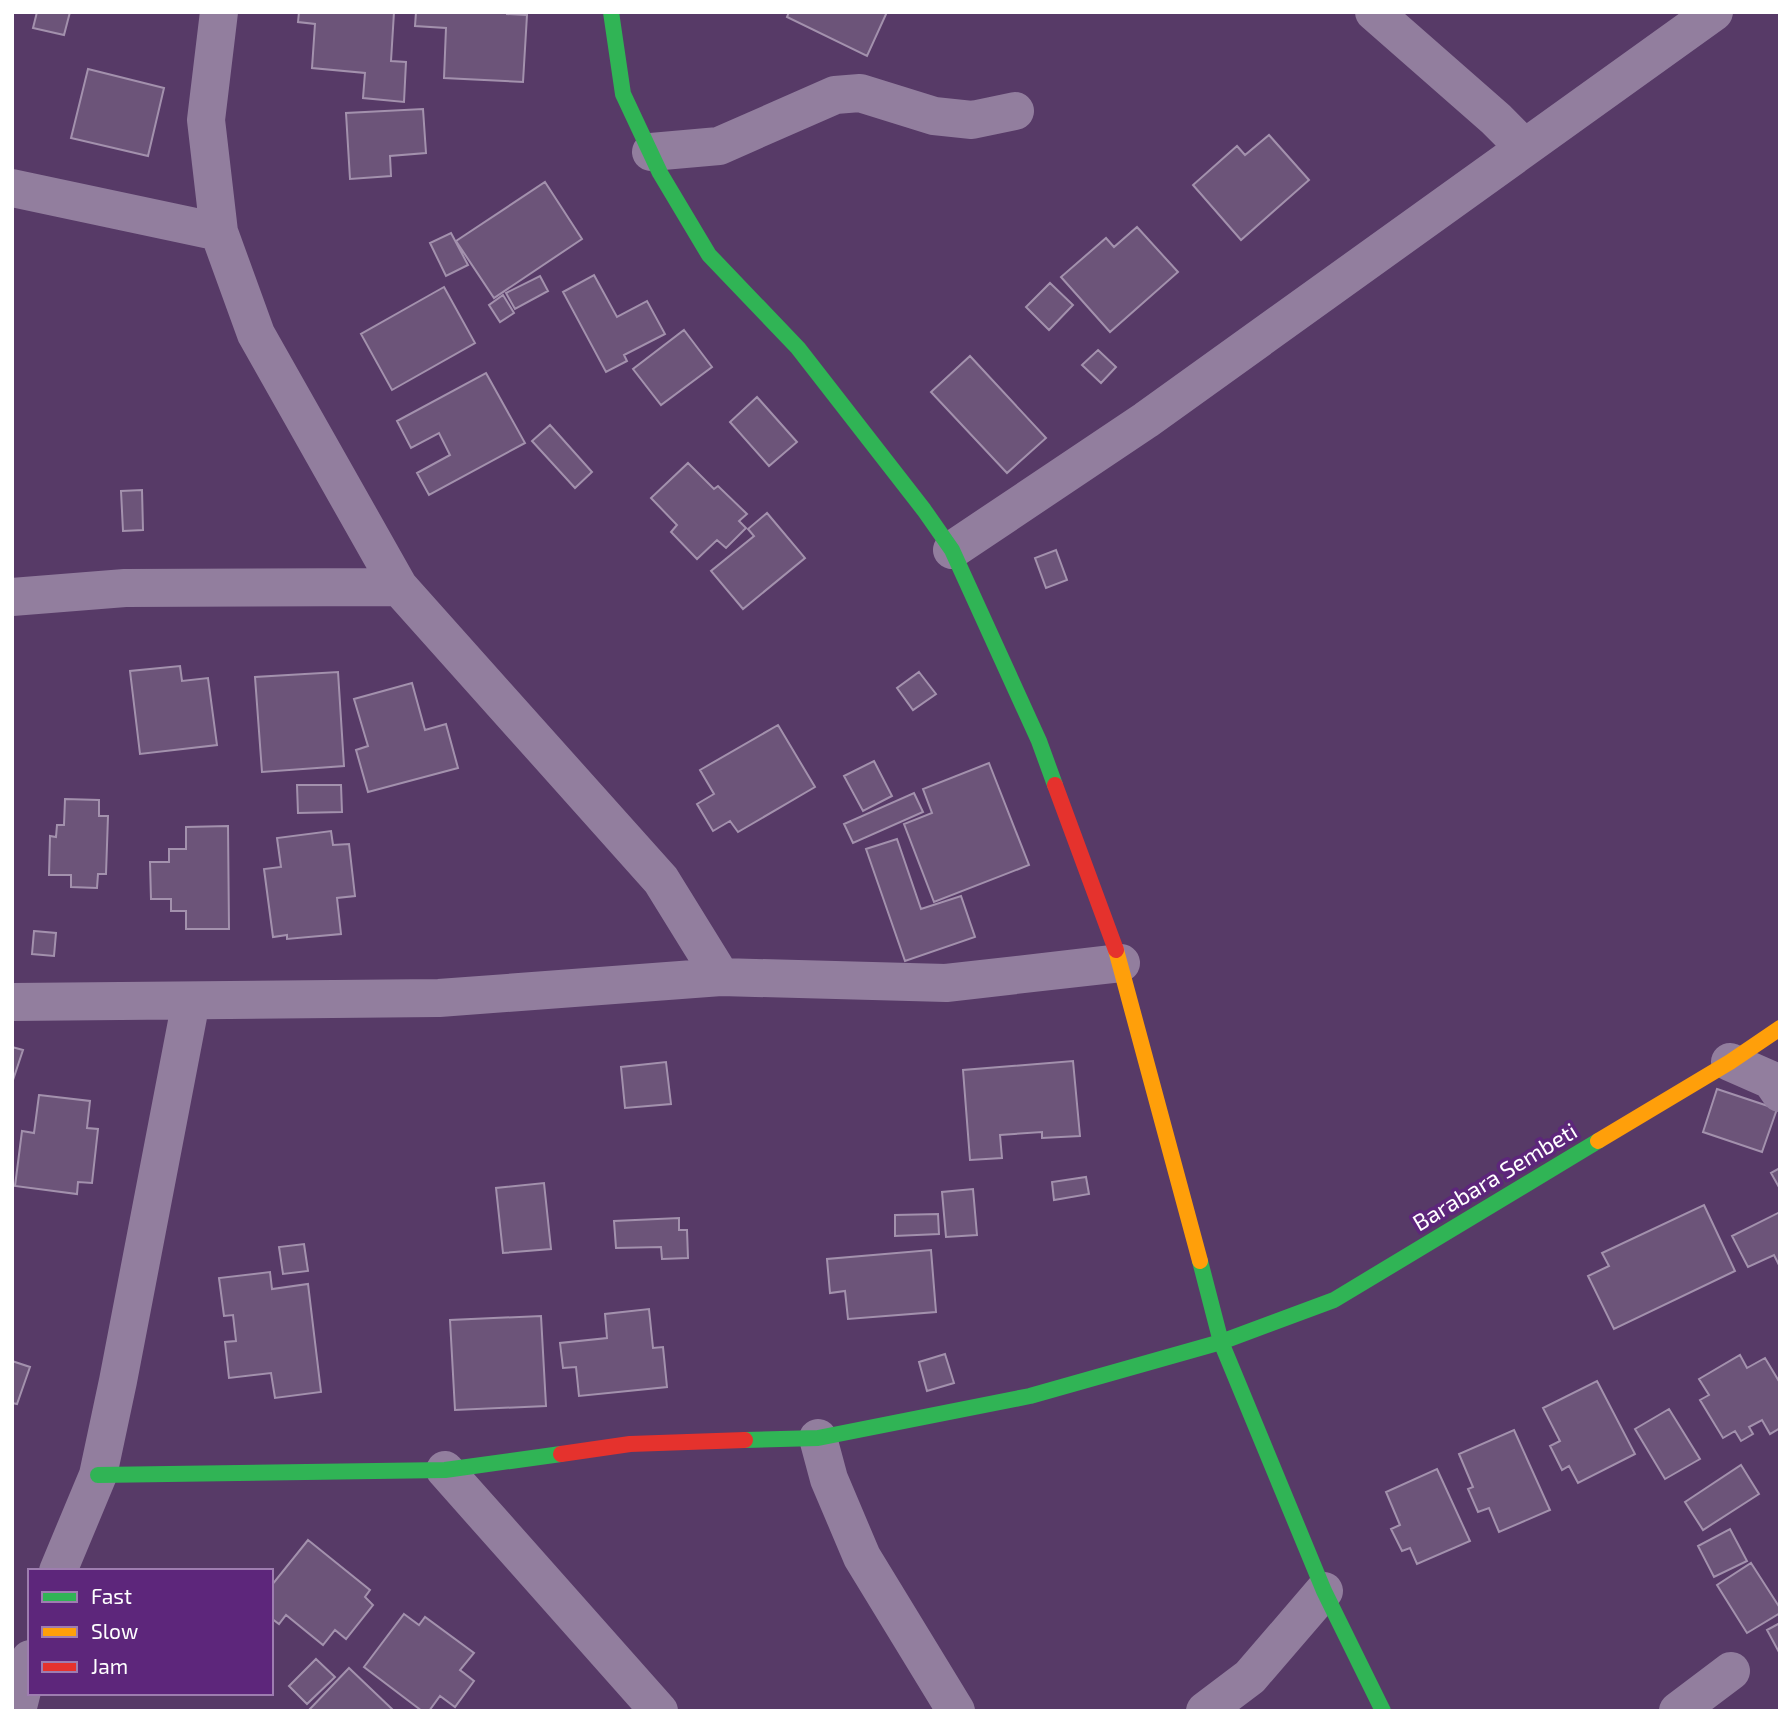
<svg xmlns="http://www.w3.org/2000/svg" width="1792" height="1723" font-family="'Exo 2',sans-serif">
<rect width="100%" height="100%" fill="#573a67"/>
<path fill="#6c5479" stroke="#a391ad" stroke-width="2" d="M37,12H70L64,35L33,28Z
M299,12H394L391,61L406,62L404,102L363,98L365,73L312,68L315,24L298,22Z
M416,12H507V14L527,15L523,82L444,78L446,28L415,26Z
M789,12H887L867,56L787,17Z
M88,69L164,88L148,156L71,138Z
M423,109L426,153L390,156L391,176L350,179L346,113Z
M1269,135L1309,180L1241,240L1193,185L1237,146L1245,155Z
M545,182L582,239L494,298L456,241Z
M1137,227L1178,272L1110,332L1061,277L1106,238L1114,247Z
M451,233L468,265L446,276L430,243Z
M594,275L617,317L647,301L665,334L624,355L627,361L606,372L563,292Z
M540,276L548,291L515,309L506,293Z
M1050,283L1073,305L1049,330L1026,307Z
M444,287L475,343L392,390L361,334Z
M503,295L514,313L500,322L489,305Z
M684,330L712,367L661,405L633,369Z
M1098,350L1116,367L1101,383L1082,365Z
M970,356L1046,438L1007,473L931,392Z
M486,373L525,443L429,495L417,473L450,455L439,433L411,448L397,421Z
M757,397L797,442L769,466L730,422Z
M550,425L592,472L575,488L532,441Z
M688,463L714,489L718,486L747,514L739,521L746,528L726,548L717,540L697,559L671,532L677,525L651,498Z
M142,490L143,530L123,531L121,491Z
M767,513L805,558L743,609L711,571L754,536L748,529Z
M1056,550L1067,580L1046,588L1035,558Z
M180,666L182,681L208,678L217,745L140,754L130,671Z
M338,672L344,766L262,772L255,677Z
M919,672L936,694L913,710L897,688Z
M412,683L425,730L446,724L458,768L368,792L356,750L368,746L354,699Z
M778,725L815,787L738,832L730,821L713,831L697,804L714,794L700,770Z
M874,761L892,796L863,811L844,776Z
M989,763L1029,865L934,902L904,824L932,813L923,789Z
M297,785H341L342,812L298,813Z
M914,793L923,812L853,843L844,824Z
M65,799L99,800V816H108L106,874H98L97,888L71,887V875H49L50,836L56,837L57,825H64Z
M228,826L229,929H186V911H171V899H151L150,862H169V849H186V827Z
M331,831L333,845L349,844L355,896L337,898L341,934L287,939V935L273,937L264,869L281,867L277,838Z
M897,839L921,909L961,896L975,937L905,961L866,849Z
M34,931L56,933L54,956L32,954Z
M12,1047L23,1050L13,1080H12Z
M1073,1061L1080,1136L1042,1138V1132L1000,1135L1002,1158L970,1160L963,1070Z
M666,1062L671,1104L625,1108L621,1067Z
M1717,1089L1777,1109L1762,1152L1703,1132Z
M39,1095L90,1101L87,1128L98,1129L92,1183L78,1182L77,1194L15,1186L22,1131L34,1133Z
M1780,1168V1189L1771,1173Z
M1086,1177L1089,1194L1054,1200L1052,1182Z
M544,1183L551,1249L503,1253L496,1188Z
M973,1189L977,1235L946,1237L942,1192Z
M1704,1205L1735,1271L1614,1329L1588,1276L1609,1266L1602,1253Z
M1780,1212V1267L1774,1255L1748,1267L1732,1236Z
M938,1214L939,1234L895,1236V1215Z
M679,1218V1230H687L688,1258L662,1259L661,1247L616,1248L614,1221Z
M304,1244L308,1271L283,1274L279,1247Z
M931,1250L936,1312L848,1319L845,1291L830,1293L827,1259Z
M270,1272L272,1289L308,1284L321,1392L275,1398L271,1373L229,1378L225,1342L236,1341L233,1315L224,1316L219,1278Z
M649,1309L653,1348L663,1347L667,1387L579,1396L576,1367L563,1368L560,1343L607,1338L605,1314Z
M541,1316L546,1406L455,1410L450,1320Z
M945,1354L954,1383L927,1391L919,1362Z
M1740,1355L1747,1368L1765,1358L1780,1383V1428L1770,1434L1762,1420L1749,1427L1753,1434L1741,1441L1735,1431L1723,1438L1700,1400L1709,1395L1699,1379Z
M12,1361L30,1367L17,1404L12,1403Z
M1597,1381L1635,1454L1578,1483L1569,1466L1562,1470L1550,1446L1560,1441L1543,1408Z
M1669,1409L1700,1459L1665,1479L1635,1429Z
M1514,1430L1550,1510L1499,1532L1489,1508L1478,1512L1468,1489L1473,1487L1459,1454Z
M1741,1465L1759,1494L1703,1530L1685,1502Z
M1437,1469L1470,1541L1417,1564L1410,1548L1402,1551L1391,1529L1400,1525L1386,1492Z
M1730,1529L1747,1561L1714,1577L1698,1546Z
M308,1540L370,1590L365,1597L373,1605L346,1639L335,1630L323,1645L286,1615L279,1624L271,1618V1586Z
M1751,1563L1780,1608V1613L1747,1633L1717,1585Z
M404,1614L419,1625L425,1617L474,1653L460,1670L474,1681L455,1707L440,1696L429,1711H422L364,1667Z
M1780,1623V1654L1767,1630Z
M316,1659L335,1677L307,1704L289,1686Z
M349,1668L392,1709L391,1711H308Z"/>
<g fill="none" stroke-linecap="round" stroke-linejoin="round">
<path stroke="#927e9e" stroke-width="38" d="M219,12L206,120L219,232L256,334L399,587L661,880L721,977
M1374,12L1496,119L1524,147
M651,152L719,146L835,95L860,93L934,116L972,120L1015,111
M12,188L219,232
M952,550L1146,420L1714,12
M12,597L125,588L399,587
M12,1002L439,998L721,977L946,983L1121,963
M1730,1062L1771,1080L1780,1093
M818,1438L829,1479L862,1557L956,1711
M445,1470L659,1711
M58,1571L98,1475L118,1381L191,1001
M17,1711L30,1659
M1205,1711L1250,1677L1324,1591
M1678,1711L1731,1671"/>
<path stroke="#30b455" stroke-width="16" d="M611,12L623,94L660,173L709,255L798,348L924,510L952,550L1039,741L1055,785
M1200,1261L1221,1342L1324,1591L1383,1711
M745,1440L818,1438L1030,1396L1221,1342L1334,1300L1598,1141
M98,1475L445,1470L561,1454"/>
<path stroke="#ff9f0a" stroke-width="16" d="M1116,950L1200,1261
M1598,1141L1730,1062L1780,1028"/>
<path stroke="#e5322d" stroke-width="16" d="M1055,785L1116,950
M561,1454L630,1444L745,1440"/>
</g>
<g text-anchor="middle" stroke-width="7" stroke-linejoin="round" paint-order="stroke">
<g font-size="23" fill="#fff" stroke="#5d267b">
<text transform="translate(1495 1177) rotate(-31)" y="8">Barabara Sembeti</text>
</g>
</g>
<rect width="1792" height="1723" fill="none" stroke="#ffffff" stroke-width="28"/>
<rect x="28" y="1569" width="245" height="126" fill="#5d267b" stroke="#9e7db0" stroke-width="2"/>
<rect x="42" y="1592" width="35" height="10" fill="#30b455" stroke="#9e7db0" stroke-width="2"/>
<text x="91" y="1604" font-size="21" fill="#ffffff">Fast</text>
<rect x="42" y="1627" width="35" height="10" fill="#ff9f0a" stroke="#9e7db0" stroke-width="2"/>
<text x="91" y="1639" font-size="21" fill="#ffffff">Slow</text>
<rect x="42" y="1662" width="35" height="10" fill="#e5322d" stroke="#9e7db0" stroke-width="2"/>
<text x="91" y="1674" font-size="21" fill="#ffffff">Jam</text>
</svg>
